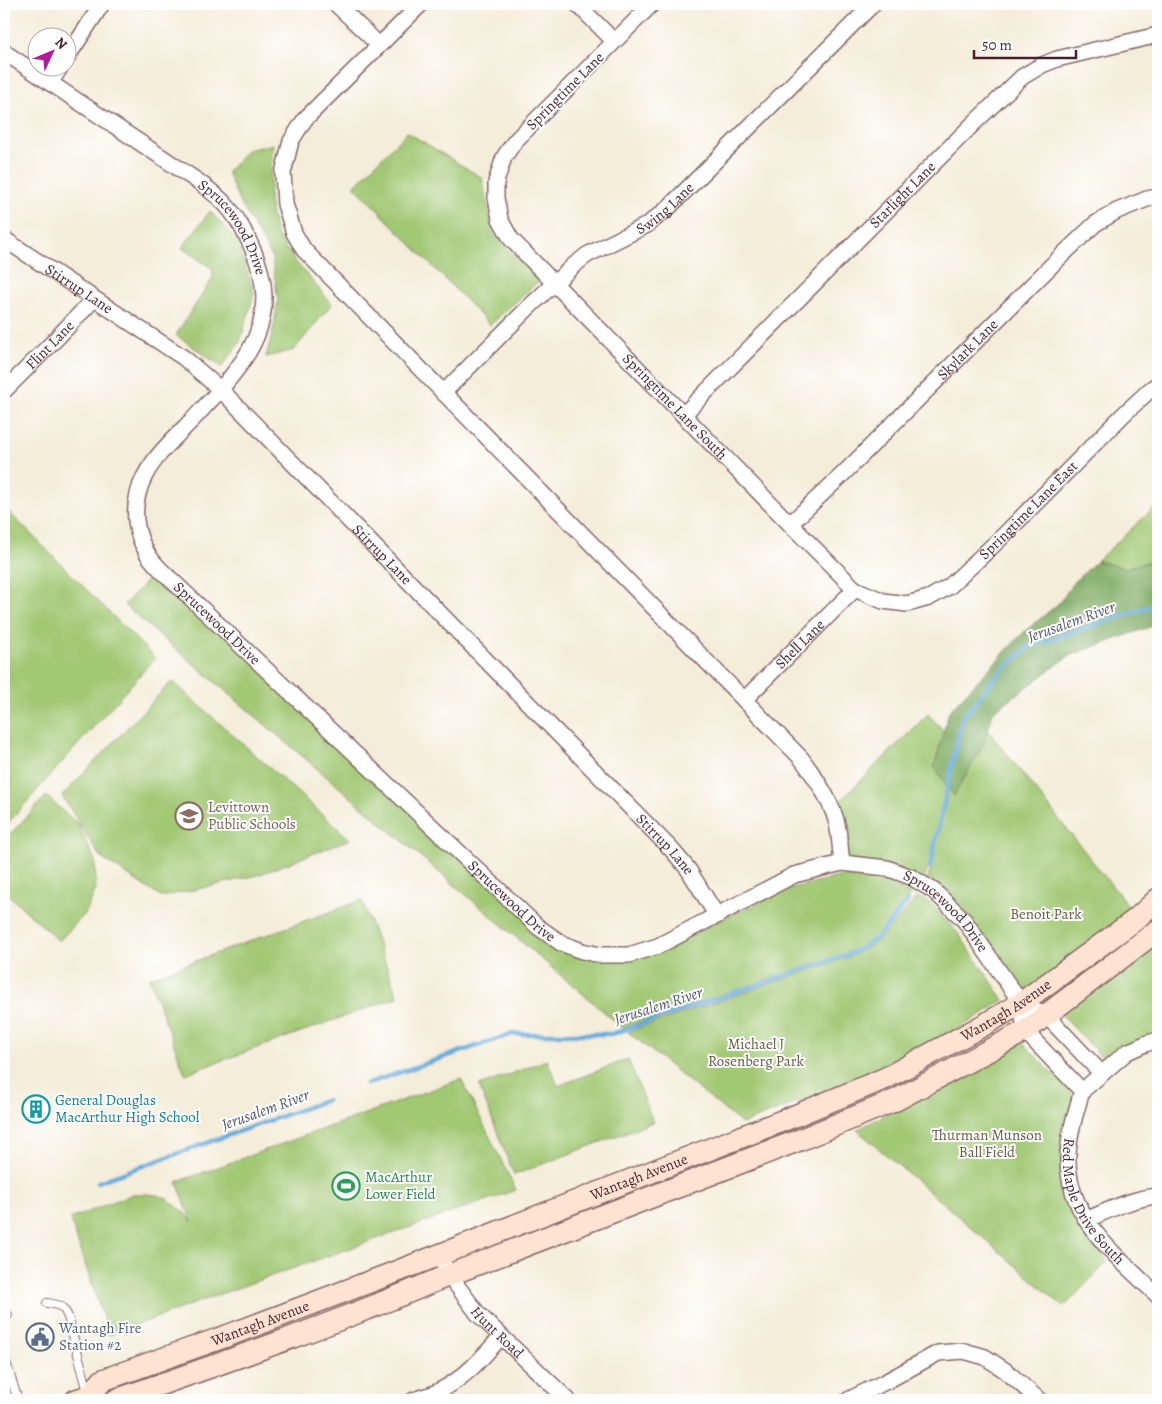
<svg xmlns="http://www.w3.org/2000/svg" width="1162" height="1404" font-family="Alegreya,serif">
<rect width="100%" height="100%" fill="#fff"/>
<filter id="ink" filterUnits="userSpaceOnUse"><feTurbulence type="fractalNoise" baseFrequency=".02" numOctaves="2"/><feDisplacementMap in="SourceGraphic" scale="10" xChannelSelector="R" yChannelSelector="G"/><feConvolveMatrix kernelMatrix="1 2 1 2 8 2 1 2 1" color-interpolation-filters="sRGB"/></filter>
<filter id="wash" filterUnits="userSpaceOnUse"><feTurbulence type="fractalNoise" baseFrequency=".0096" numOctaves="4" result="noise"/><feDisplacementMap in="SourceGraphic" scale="20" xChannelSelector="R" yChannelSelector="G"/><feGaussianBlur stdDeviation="1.12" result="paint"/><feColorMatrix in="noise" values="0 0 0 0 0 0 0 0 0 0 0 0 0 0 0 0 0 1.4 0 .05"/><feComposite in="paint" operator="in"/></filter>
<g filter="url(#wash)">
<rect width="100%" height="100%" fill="#f4edd9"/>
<path fill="#a1c873" stroke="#76744f" d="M407,132L482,178L493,233L539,281L490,325L354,186Z
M273,144L269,200L276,234L295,261L332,304L294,350L266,357L274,326L278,301L272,257L239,201L227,172L247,150Z
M210,211L237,241L254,293L249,312L240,342L222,367L176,335L213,278V269L182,248Z
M1158,504V564L1151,561L1125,568L1097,561Z
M7,510L155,658L8,823L4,819V512Z
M157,570L539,930L580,953L659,948L791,888L842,876L880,879L911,894L876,937L853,951L623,1028L124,605Z
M172,681L350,839L258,875L212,886L161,897L100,857L62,796Z
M928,714L956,744L928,869L922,882L845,861L834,807Z
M975,714L1145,927L1072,982L1158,921V1036L1106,1062L1048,1000L1030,1013L925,884L931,869L964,721Z
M46,796L78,824L95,861L96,889L85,914L59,941L4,891V841Z
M917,897L930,903L958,933L1004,1000L952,1033L883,1066L807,1099L742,1124L628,1032L854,955L878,941Z
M362,900L398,997L185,1074L149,978Z
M1021,1041L1075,1097L1061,1148L1068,1199L1107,1262L1064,1307L857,1130Z
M628,1059L653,1122L514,1175L479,1086L547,1060L558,1086Z
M461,1079L516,1190L220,1294L109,1335L70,1219L133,1194H146L157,1195L168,1199L184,1212L192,1222L177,1182Z"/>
<path fill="#80ac65" stroke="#656648" d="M1097,561L1125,568L1151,561L1158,564V624L1069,656L993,712L984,744L954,796L934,767L949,711L1023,633L1059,603L1074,582Z"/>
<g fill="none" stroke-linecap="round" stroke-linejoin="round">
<path stroke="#68abdc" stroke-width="4.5" d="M930,867L962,719L997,675L1029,647L1158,604
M366,1084L512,1034H612L853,953L877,938L908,901
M98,1182L327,1100"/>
</g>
</g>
<g filter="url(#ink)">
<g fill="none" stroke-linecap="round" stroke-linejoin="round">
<g stroke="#866768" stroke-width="10">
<path id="lane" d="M47,1303C59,1305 63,1305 68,1317L88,1392
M4,1318L8,1315
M4,1356L18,1400"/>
</g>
<g stroke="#866768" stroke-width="18">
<g id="street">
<path d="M336,4L379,45"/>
<path id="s1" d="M421,4L305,119L291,141L283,173L285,204L294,233L304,250L801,758C815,777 829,797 836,820C840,834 840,849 842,863L887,868L911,877L934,891L964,920L1021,1003L1025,1031L1082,1091"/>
<path d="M577,4L614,41"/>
<path id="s2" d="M652,4L515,141L504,157L496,182V198L500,219L511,239L790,524L855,589L883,601L907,604L929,598L950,586L1004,535L1125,413L1151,389L1158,384"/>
<path id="s3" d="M4,52L199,182C208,189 218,196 225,204C235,214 242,227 248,239C267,277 271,313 249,351C234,376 214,397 194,418C173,440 145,463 138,494C133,512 136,533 145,549C148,557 155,564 161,570L538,927L561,943L582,951L600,955H629L658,946L794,875L842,863"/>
<path d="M68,56L102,4"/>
<path d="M50,83L60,68"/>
<path id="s4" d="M4,239L184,358L221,390L672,850L688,869L717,916"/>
<path id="s5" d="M4,391L54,341L94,299"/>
<path id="s6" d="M443,393L528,308L573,266L587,255L647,225L667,209L873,4"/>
<path id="s7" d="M683,415L970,127L1022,77L1042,65L1057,59L1158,35"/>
<path id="s8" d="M790,524L842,475L1055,262L1095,224L1117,211L1147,199L1158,197"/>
<path id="s9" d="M744,700L855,589"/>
<path d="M1021,1003L1046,1015L1102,1074"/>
<path id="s10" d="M1082,1091C1076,1112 1069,1133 1068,1155C1066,1219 1117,1256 1158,1296"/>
<path d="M1082,1091L1127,1052L1145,1044L1158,1040"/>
<path d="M1086,1220C1109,1210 1133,1198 1158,1196"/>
<path id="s11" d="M445,1267L449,1275L478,1314L568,1400"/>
<path d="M414,1400C422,1397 432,1395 439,1391C464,1379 483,1357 501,1337"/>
<path d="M848,1400L887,1381L938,1353L964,1351L985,1357L1006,1371L1039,1400"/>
</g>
</g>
<g stroke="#866768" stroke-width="24">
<g id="secondary">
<path id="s12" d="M76,1400L89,1396L103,1380L232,1334L393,1273L792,1117L886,1078L982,1026L1021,1003L1135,920L1158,899"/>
<path d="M116,1400C228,1361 340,1322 449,1275L802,1139L896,1100L1025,1031L1158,930"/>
</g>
</g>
<use href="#lane" stroke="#fff" stroke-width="8"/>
<use href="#street" stroke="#fff" stroke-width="15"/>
<use href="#secondary" stroke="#fee3d2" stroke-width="21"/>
</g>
</g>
<defs>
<g id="school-ring" transform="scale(1.4375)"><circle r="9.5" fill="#fff" stroke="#8d6e63" stroke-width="1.5"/><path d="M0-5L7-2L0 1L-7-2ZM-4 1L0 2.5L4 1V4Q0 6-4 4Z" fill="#8d6e63"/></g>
<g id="building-ring" transform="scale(1.4375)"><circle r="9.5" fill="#fff" stroke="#0f9aa8" stroke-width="1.5"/><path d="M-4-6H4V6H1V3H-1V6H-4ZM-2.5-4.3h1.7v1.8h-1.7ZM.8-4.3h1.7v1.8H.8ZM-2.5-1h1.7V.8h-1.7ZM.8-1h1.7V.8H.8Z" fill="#0f9aa8"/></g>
<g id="stadium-ring" transform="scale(1.4375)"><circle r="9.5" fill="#fff" stroke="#2e9e5b" stroke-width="1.5"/><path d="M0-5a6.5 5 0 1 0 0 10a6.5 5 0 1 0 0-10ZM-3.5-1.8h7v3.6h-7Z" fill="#2e9e5b"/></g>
<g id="civic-ring" transform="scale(1.4375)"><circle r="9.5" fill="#fff" stroke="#5c6f8a" stroke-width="1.5"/><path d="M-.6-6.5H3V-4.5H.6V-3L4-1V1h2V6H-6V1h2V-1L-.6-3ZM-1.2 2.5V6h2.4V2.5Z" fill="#5c6f8a"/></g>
</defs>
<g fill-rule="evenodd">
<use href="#school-ring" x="189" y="816"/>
<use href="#building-ring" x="36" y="1109"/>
<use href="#stadium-ring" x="346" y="1186"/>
<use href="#civic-ring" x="40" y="1337"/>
</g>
<g text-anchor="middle" stroke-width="4" stroke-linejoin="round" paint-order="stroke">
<g font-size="15" fill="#4a1f2b" stroke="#fff">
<text transform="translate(565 91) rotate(-45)" y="5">Springtime Lane</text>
<text dy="5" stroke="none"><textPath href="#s7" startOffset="311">Starlight Lane</textPath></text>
<text dy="5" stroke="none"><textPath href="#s6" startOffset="291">Swing Lane</textPath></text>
<text dy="5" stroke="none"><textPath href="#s3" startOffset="292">Sprucewood Drive</textPath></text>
<text dy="5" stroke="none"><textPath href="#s4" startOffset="90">Stirrup Lane</textPath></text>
<text dy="5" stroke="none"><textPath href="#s5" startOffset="65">Flint Lane</textPath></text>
<text dy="5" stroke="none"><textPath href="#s8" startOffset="249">Skylark Lane</textPath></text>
<text dy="5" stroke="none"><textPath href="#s2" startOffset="534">Springtime Lane South</textPath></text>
<text dy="5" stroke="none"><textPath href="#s2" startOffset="1001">Springtime Lane East</textPath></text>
<text dy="5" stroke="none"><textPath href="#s4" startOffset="495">Stirrup Lane</textPath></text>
<text dy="5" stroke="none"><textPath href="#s3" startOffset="771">Sprucewood Drive</textPath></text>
<text dy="5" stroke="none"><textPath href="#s9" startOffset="79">Shell Lane</textPath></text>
<text dy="5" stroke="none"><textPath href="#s4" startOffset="900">Stirrup Lane</textPath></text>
<text dy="5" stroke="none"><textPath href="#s3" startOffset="1176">Sprucewood Drive</textPath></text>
<text dy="5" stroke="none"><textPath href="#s1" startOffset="1249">Sprucewood Drive</textPath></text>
<text dy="5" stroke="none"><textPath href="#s12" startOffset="1012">Wantagh Avenue</textPath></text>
<text dy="5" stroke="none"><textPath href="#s12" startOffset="608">Wantagh Avenue</textPath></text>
<text dy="5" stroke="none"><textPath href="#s10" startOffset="119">Red Maple Drive South</textPath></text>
<text dy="5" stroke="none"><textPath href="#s12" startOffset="202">Wantagh Avenue</textPath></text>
<text dy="5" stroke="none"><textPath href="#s11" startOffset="84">Hunt Road</textPath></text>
</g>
<g font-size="15" fill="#785e54" stroke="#fff" text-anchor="start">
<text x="208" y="812">Levittown<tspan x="208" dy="17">Public Schools</tspan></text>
</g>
<g font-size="15" fill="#685a44" stroke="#fff">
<text x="1046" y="919">Benoit Park</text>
<text x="756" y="1049">Michael J<tspan x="756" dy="17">Rosenberg Park</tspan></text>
<text x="987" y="1140">Thurman Munson<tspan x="987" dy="17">Ball Field</tspan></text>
</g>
<g font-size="15" fill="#0d838f" stroke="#fff" text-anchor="start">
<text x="55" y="1105">General Douglas<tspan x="55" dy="17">MacArthur High School</tspan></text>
</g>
<g font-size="15" fill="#27864d" stroke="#fff" text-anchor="start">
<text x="365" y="1182">MacArthur<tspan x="365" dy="17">Lower Field</tspan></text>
</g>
<g font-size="15" fill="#4e5e75" stroke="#fff" text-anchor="start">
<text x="59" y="1333">Wantagh Fire<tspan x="59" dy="17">Station #2</tspan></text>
</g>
<g font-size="16" font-style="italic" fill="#565772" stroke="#fff">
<text transform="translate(1071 621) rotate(-20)" y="6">Jerusalem River</text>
<text transform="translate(658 1005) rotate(-18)" y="6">Jerusalem River</text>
<text transform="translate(265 1109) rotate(-20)" y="6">Jerusalem River</text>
</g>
</g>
<rect width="1162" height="1404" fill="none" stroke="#fff" stroke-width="20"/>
<g transform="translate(52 52) rotate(46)"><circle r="24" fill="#ffffff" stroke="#b7a5aa"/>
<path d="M0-4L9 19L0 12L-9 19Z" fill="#b5179e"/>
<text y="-8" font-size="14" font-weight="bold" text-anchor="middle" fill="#4a1f2b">N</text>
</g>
<path d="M974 50v8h102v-8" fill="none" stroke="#4a1f2b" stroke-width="2.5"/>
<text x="982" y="50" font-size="15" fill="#4a1f2b" stroke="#ffffff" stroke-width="4" paint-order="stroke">50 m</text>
</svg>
